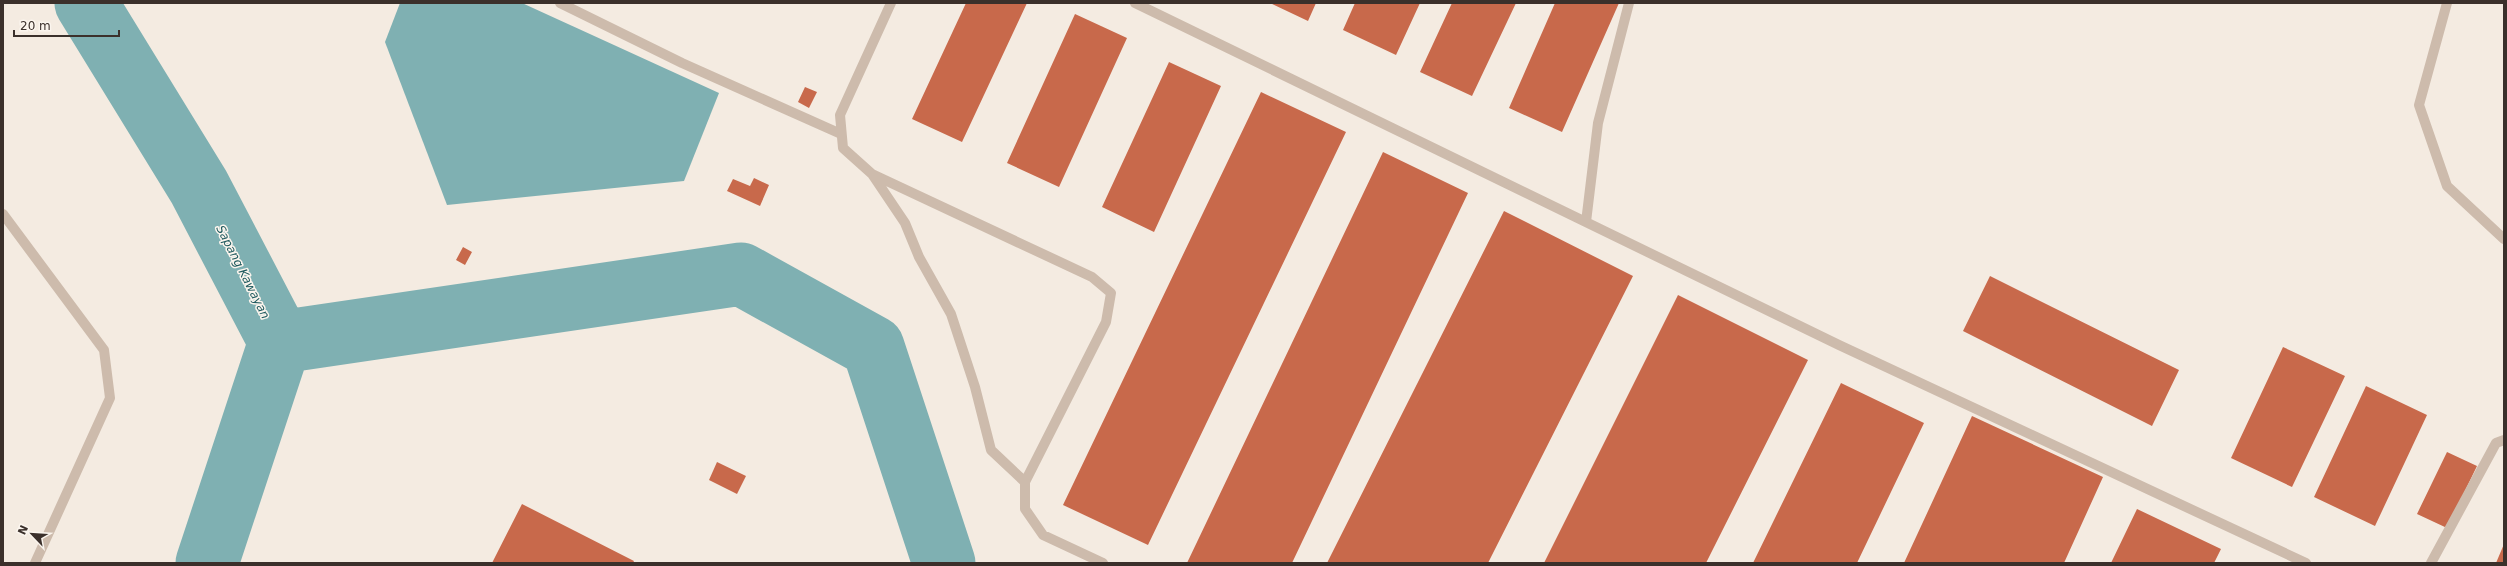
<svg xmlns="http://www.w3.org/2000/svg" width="2507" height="566" font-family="'DejaVu Sans',sans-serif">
<rect width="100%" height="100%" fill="#f4ebe1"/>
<path fill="#7fb0b2" d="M400,3H522L719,93L684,181L447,205L385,42Z"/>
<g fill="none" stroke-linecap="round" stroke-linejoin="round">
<path stroke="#7fb0b2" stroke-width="63" d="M86,3L199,187L280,342L207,563
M280,342L741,274L873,347L944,563"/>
</g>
<path fill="#c8694b" d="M966,3H1027L962,142L912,119Z
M1270,3H1316L1308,21Z
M1355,3H1420L1396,55L1343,30Z
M1452,3H1516L1472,96L1420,72Z
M1555,3H1619L1562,132L1509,108Z
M1075,14L1127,38L1059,187L1007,163Z
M1169,62L1221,86L1154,232L1102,207Z
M805,87L817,92L809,108L798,102Z
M1261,92L1346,132L1148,545L1063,505Z
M1383,152L1468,193L1292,563H1187Z
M754,178L769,185L760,206L727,191L733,179L750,186Z
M1504,211L1633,276L1488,563H1327Z
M463,247L472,252L465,265L456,260Z
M1990,276L2179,370L2152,426L1963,331Z
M1678,295L1808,360L1706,563H1544Z
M2283,347L2345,376L2292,487L2231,458Z
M1841,383L1924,423L1857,563H1753Z
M2366,386L2427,415L2375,526L2314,497Z
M1972,416L2103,477L2064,563H1904Z
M2447,452L2477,466L2447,528L2417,514Z
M717,462L746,476L737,494L709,480Z
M522,504L634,561L633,563H492Z
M2137,509L2221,549L2214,563H2111Z
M2504,544V563H2496Z"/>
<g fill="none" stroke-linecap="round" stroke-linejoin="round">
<path stroke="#cdbbac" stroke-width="10" d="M560,3L682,63L841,134
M891,3L840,115L843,148L872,174L1092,277L1111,293L1106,322L1025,482V509L1043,535L1103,563
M1135,3L1839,345L2306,563
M2447,3L2419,105L2447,186L2504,239
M872,174L905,223L919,257L951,314L975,387L991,450L1025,482
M3,214L104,350L110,398L35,563
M1586,222L1598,123L1629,3
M2431,563L2496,443L2504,440"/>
</g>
<g text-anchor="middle" stroke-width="3" stroke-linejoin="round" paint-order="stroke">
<g font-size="12" font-style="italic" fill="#1f5a5e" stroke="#fbf5ee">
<text transform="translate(243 272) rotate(63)" y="4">Sapang Kawayan</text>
</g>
</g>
<rect width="2507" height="566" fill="none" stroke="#3b302b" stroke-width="8"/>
<g transform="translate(32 534) rotate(295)" stroke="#fbf5ee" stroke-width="3" paint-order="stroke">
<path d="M0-3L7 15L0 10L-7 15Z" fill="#3b302b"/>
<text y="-6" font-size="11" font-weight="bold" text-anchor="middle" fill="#3b302b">N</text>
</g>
<path d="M14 30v6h105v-6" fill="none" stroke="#3b302b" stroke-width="2"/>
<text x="20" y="30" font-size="12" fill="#3b302b" stroke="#fbf5ee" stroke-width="3" paint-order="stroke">20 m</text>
</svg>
